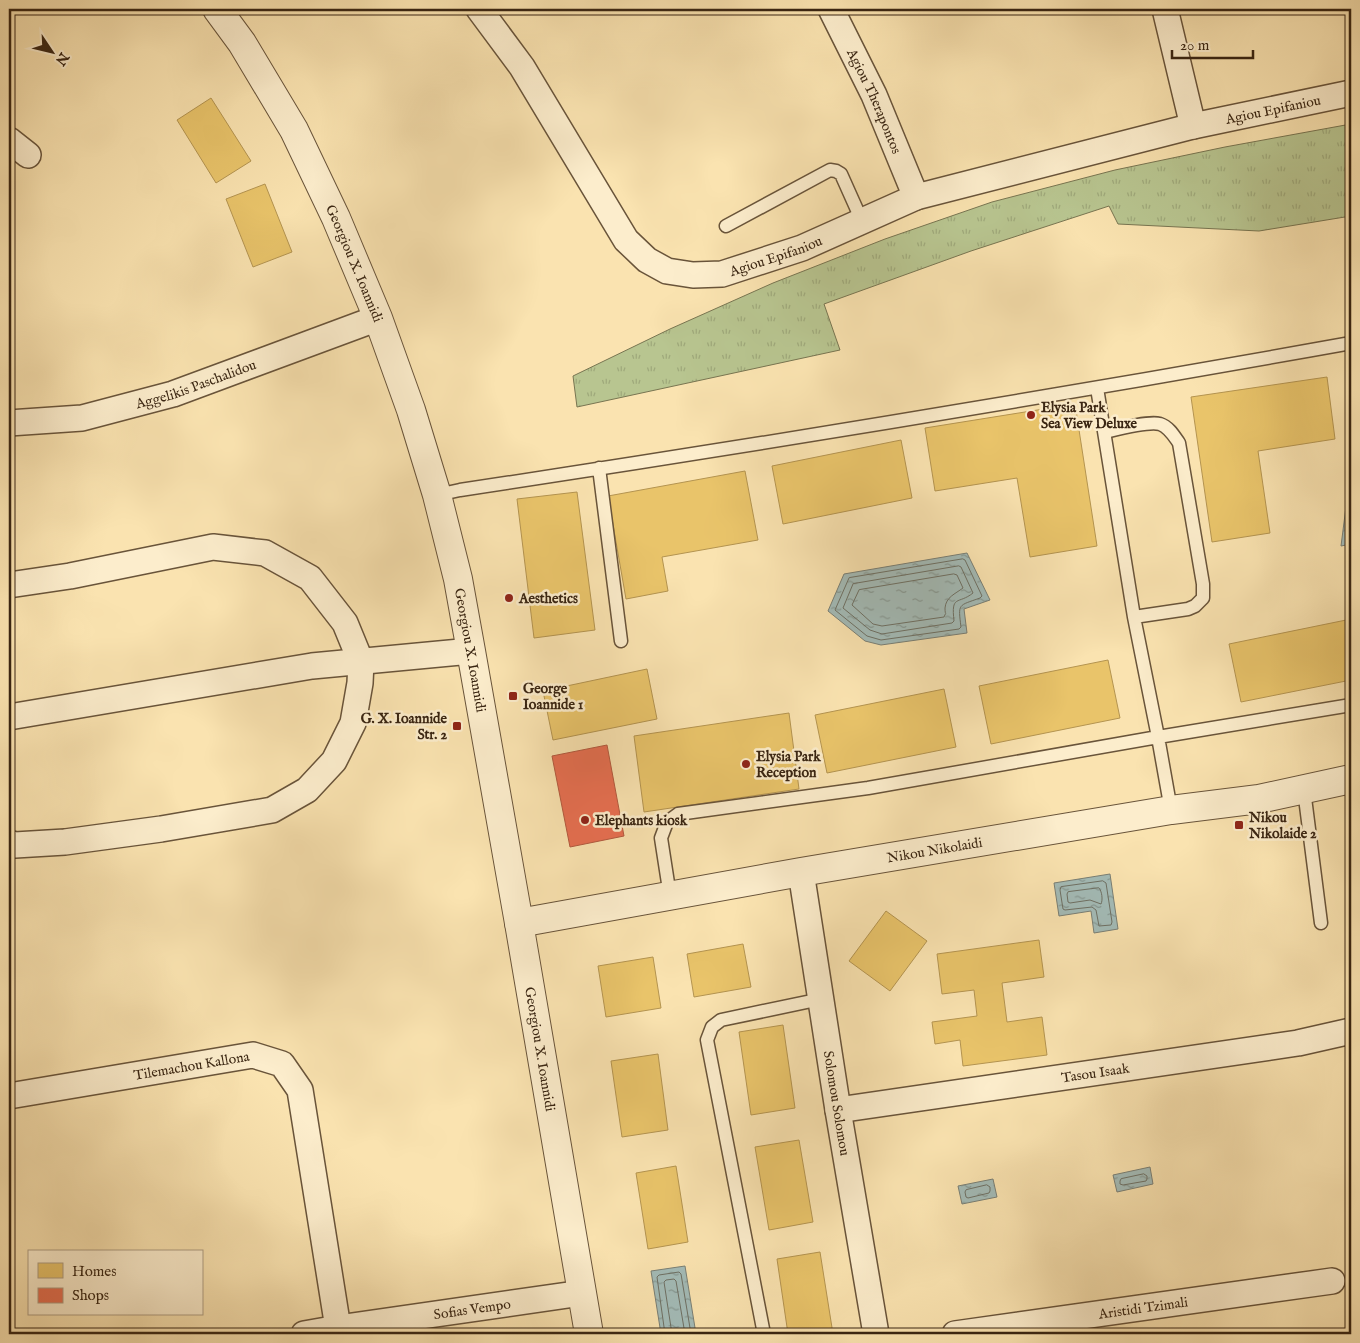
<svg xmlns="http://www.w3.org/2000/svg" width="1360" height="1343" font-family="'IM FELL English',serif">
<defs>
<pattern id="park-tufts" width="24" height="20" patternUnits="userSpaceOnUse" patternTransform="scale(1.25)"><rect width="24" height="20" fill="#b8c590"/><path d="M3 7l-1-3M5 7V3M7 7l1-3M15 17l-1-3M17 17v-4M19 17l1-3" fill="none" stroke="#9fa97b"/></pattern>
<pattern id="water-ripples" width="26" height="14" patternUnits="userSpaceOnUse" patternTransform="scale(1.25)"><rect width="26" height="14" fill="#a3bbb7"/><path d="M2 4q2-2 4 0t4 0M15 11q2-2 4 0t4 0" fill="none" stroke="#869893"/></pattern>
</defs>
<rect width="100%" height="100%" fill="#fae3b0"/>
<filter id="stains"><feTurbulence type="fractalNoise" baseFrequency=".004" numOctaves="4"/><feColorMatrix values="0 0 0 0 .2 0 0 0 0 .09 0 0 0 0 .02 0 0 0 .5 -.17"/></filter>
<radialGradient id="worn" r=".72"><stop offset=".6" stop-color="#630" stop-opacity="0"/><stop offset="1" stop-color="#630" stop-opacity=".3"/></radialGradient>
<path fill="url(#park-tufts)" stroke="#787551" d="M1351,124V216L1259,231L1118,224L1109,206L971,251L824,304L840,350L577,407L573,376L670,329L773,283L885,239L992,202L1115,170L1225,147Z"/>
<path fill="url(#water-ripples)" stroke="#797f75" d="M1351,490V544L1341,546L1348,491Z
M967,553L990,600L964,609L967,633L881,645L865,641L828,611L844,574Z
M1110,874L1118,929L1094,933L1091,911L1059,916L1054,883Z
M1150,1167L1153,1184L1117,1192L1113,1175Z
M993,1179L997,1197L962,1204L958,1186Z
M685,1266L696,1334H661L651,1271Z"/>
<path fill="#e9c46a" stroke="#b49450" d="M211,98L251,161L216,183L177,120Z
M265,184L292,252L253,267L226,199Z
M1327,377L1335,439L1258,451L1270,533L1212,542L1191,397Z
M1075,404L1097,546L1030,557L1017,478L935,491L925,428Z
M901,440L912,498L783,524L772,466Z
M745,471L758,540L662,557L668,591L626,599L608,496Z
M577,492L595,630L534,638L517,499Z
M1351,619V680L1241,702L1229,644Z
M1108,660L1120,718L991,744L979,686Z
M647,669L657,719L553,740L543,691Z
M944,689L956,747L827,773L815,715Z
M789,713L799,789L644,812L634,736Z
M886,911L927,941L890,991L849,961Z
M1039,940L1044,977L1002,983L1007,1022L1042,1017L1047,1055L963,1066L960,1040L935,1044L932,1022L977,1016L974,990L942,994L937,954Z
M743,944L751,987L694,997L687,954Z
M653,957L661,1008L606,1017L598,966Z
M783,1025L795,1108L751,1115L739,1032Z
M658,1054L668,1130L622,1137L611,1061Z
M799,1140L813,1222L769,1230L755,1147Z
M676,1166L688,1242L648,1249L636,1173Z
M820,1252L833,1334H788L777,1259Z"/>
<path fill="#e76f51" stroke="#b3593e" d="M607,745L624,836L570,847L552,756Z"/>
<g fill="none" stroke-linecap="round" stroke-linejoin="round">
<path stroke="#6e7064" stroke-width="1" d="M963,559L965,560L982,596L980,598C958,606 958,603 961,627L959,629L881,640L867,636L835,610L849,578Z
M959,566L961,567L973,593C958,605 951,594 954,621L952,623L882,634L870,630L843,608L853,584Z
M954,574L957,575L963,588C955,594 946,597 945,608C945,617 947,610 944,617L882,626L873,624L852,605L859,590Z
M1103,881L1106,883L1112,922L1111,925L1099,926L1096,910L1092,907L1065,910L1063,909L1060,890L1061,887Z
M1099,888C1102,891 1103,900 1101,904L1090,900L1070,903L1068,902L1067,894L1068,892Z
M1144,1174L1147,1176V1179L1146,1181L1123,1185L1120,1184V1181L1121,1179Z
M987,1185L990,1187V1191L989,1193L968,1198L966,1197L965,1192L966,1190Z
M665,1334L657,1277L659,1275L679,1272L681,1274L691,1334
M672,1334L664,1282L666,1280L674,1279L676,1281L685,1334"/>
<g stroke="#69543a" stroke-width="15">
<path id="service" d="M726,226L830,170L836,171L841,174L862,221
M1097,388L1134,617L1158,737L1171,810
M1105,432C1118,429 1148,421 1160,424C1169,427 1174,436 1179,443L1203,584V598L1195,606L1188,609L1134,617
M599,468L621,641
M437,495L460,490C758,445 1055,396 1351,343
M1304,790L1321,923
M670,896L661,838L667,822L678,814L868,788L1158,737L1351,705
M764,1334L707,1040L712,1027L721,1020L821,999"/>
</g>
<g stroke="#69543a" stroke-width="28">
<g id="minor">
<path id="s1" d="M479,9L522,67L626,240L647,260L667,271L693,275L722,274L802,248L916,197L1193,126L1351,93"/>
<path id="s2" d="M831,9L874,95L916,197"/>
<path d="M1165,9L1193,126"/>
<path d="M9,140L28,155"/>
<path id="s3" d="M9,423L82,418L173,394L378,318"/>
<path d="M9,585L70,576L213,547L265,553L310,578L345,623L361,662L360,683L353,723L334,761L307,790L272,810L161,829L65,842L15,845L9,843"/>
<path d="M9,717L312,666L471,651"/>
<path id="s4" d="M801,872L838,1110L876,1334"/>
<path id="s5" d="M9,1096L253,1055L282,1064L300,1090L338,1328"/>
<path id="s6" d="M838,1110L1298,1043L1351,1031"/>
<path id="s7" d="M304,1334L338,1328L582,1293"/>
<path id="s8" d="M955,1334L1332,1281"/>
</g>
</g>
<g stroke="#69543a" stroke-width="30">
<g id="tertiary">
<path id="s9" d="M217,9L242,43L294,130L336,218L378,318L411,410L437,495L458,579L471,651L519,923L589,1334"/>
<path id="s10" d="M519,923L801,872L1171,810L1259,799L1351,779"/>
</g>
</g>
<use href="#service" stroke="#fcedcc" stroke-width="12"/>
<use href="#minor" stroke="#fcedcc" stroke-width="25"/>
<use href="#tertiary" stroke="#fcedcc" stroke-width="28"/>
</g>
<g fill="#8f2418" stroke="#fcedcc" stroke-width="2">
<circle cx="1031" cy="415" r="5"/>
<circle cx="509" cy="598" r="5"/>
<rect x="508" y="691" width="10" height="10" rx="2.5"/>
<rect x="452" y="721" width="10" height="10" rx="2.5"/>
<circle cx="746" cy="764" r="5"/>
<circle cx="585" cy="820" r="5"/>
<rect x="1234" y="820" width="10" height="10" rx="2.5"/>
</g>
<g text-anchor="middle" stroke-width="5" stroke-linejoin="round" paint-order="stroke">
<g font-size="14" fill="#392512" stroke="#fcedcc">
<text dy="5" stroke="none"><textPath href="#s2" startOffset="102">Agiou Therapontos</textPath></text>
<text dy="5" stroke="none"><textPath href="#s1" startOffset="958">Agiou Epifaniou</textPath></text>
<text dy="5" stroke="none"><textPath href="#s1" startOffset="438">Agiou Epifaniou</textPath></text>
<text dy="5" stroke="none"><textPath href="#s9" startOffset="290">Georgiou X. Ioannidi</textPath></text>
<text dy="5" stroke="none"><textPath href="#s3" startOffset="192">Aggelikis Paschalidou</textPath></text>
<text dy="5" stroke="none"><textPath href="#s9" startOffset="695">Georgiou X. Ioannidi</textPath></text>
<text dy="5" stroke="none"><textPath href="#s10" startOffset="422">Nikou Nikolaidi</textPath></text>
<text dy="5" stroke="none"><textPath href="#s9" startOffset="1100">Georgiou X. Ioannidi</textPath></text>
<text dy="5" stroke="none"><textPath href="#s5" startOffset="185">Tilemachou Kallona</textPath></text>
<text dy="5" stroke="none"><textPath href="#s6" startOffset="260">Tasou Isaak</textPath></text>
<text dy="5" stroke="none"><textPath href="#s4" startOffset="234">Solomou Solomou</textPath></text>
<text dy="5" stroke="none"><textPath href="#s8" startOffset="190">Aristidi Tzimali</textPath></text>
<text dy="5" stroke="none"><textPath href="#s7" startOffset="170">Sofias Vempo</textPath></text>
</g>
<g font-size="14" font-weight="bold" fill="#392512" stroke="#fcedcc" text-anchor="start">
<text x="1041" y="412">Elysia Park<tspan x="1041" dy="16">Sea View Deluxe</tspan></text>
<text x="519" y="603">Aesthetics</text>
<text x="523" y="693">George<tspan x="523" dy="16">Ioannide 1</tspan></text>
<text x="447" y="723" text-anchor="end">G. X. Ioannide<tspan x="447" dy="16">Str. 2</tspan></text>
<text x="756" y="761">Elysia Park<tspan x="756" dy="16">Reception</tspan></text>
<text x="1249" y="822">Nikou<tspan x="1249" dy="16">Nikolaide 2</tspan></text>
<text x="595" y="825">Elephants kiosk</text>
</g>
</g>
<rect width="1360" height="1343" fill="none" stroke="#fae3b0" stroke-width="30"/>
<rect x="10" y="10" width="1340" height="1323" fill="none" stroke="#392512" stroke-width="2.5"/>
<rect x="15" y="15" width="1330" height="1313" fill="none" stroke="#392512"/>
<rect x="28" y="1250" width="175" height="65" fill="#fcedcc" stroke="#ae9d82"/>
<rect x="38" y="1263" width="25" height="15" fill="#e9c46a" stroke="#ae9d82"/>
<text x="72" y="1276" font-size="15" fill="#392512">Homes</text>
<rect x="38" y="1288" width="25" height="15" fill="#e76f51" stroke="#ae9d82"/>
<text x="72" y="1300" font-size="15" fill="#392512">Shops</text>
<g transform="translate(52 52) rotate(125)" stroke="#fcedcc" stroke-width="4" paint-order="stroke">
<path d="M0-4L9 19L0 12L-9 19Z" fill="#392512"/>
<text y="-8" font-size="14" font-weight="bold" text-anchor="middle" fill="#392512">N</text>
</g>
<path d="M1172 50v8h81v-8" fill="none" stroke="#392512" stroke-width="2.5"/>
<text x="1180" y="50" font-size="15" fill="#392512" stroke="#fcedcc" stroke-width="4" paint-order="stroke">20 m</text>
<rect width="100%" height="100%" filter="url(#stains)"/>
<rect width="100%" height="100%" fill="url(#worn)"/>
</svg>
